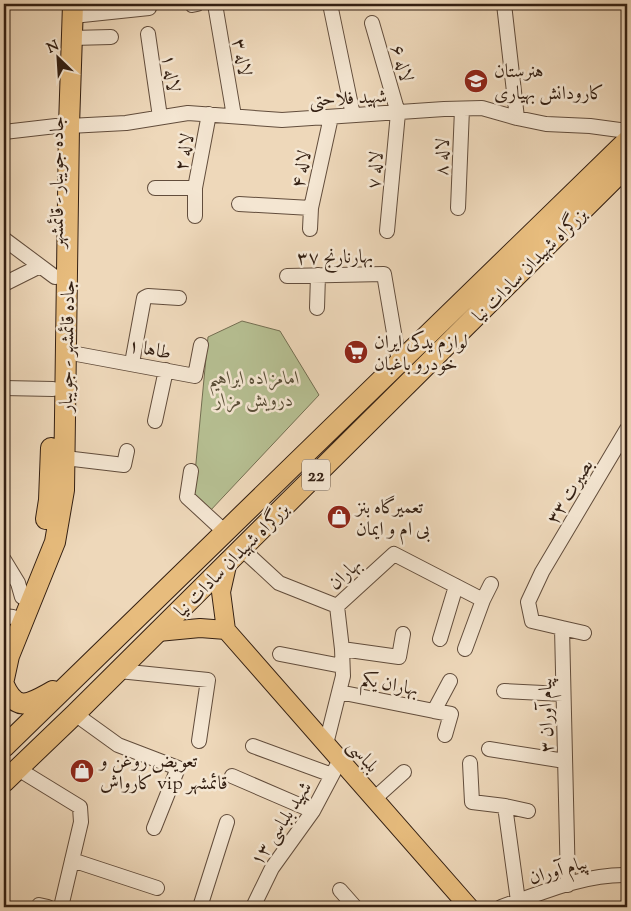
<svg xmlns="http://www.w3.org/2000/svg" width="631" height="911" font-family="'Sorts Mill Goudy',Amiri,serif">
<rect width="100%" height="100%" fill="#eed8ba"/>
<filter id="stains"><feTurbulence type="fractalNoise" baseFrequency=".004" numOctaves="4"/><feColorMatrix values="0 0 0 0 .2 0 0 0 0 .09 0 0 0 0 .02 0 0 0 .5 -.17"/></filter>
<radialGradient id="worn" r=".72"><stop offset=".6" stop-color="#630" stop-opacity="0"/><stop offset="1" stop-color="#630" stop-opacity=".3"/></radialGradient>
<path fill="#b6bf92" stroke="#746f52" d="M242,321L280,331L319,395L209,512L193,494L208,337Z"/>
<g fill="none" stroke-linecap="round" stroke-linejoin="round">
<g stroke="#624d3c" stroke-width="16">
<path id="minor" d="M215,4L234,116
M330,4L353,115
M504,4L517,118
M192,5L197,4
M73,16L149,8
M372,23L398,113L387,231
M148,34L160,117
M72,38L111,37
M69,126L126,123L188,113L282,120L444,109L482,108L517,118L546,124L590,126L627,131
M4,132L56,126
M155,188H195L209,114
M195,188V216
M239,204L311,208
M458,208L462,109
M310,229L311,208L331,117
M4,239L55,277
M287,276L384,274L399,362
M4,284L40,266
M317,308L318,275
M66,352L195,376L201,345
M132,363L144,298L148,296L179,298
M4,388L53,389
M155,421L166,370
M65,458L124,465L127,451
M191,471L187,497L225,532
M241,548L279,583L337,606
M4,560L18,583L22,597
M4,616L13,617
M562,628L584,633
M440,639L456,586
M342,649L399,657L403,634
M465,649L483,600
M280,654L342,666
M119,671L208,680L199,741
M504,691L563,694
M339,692L434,711L450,681
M434,711L451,714L445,735
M75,714L118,745L178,768L154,828
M326,744L343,676L342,649L337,606L394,554L483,600L491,584
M253,746L332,775
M489,749L565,761
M470,763L472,802L505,806L518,901
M18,769L80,807L81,822L61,907
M232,776L313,811
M374,799L404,772
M505,806L528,811
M72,860L157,888
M568,885L562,628L532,621L528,602L542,572L627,429
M340,890L355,907
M39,905L48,907
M200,907L227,822
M253,907L272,868L313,811L340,760
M501,907C541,893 584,874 627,875"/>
</g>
<g stroke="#331f12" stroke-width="20">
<path id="major" d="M226,630L469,907
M226,630L221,592L228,561
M158,632L200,628L226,630"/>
</g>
<g stroke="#331f12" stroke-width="22">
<path id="highway" d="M46,519L49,500L51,448
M4,679L9,656L55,542L64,490L69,126L73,4
M4,685C17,714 31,703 53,691
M4,747L627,141
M4,782L75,714L627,166"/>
</g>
<use href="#minor" stroke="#f4e6d2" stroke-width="14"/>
<use href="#major" stroke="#e7bc7d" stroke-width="18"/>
<use href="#highway" stroke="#e7bc7d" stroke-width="20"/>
</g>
<defs>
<g id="school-disc" transform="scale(1.25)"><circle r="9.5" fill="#8f2418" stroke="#f4e6d2"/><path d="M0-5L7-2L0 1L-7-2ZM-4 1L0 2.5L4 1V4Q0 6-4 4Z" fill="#fff"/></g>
<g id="supermarket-disc" transform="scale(1.25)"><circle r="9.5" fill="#8f2418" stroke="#f4e6d2"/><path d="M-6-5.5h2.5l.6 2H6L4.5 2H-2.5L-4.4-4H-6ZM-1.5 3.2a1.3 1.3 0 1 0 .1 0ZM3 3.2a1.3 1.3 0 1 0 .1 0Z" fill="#fff"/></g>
<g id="shop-disc" transform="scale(1.25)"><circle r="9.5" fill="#8f2418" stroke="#f4e6d2"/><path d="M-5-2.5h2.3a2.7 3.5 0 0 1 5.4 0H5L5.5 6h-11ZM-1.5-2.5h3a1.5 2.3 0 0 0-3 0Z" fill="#fff"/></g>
</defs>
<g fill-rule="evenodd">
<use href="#school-disc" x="476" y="81"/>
<use href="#supermarket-disc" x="356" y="352"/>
<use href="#shop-disc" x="339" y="517"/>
<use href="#shop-disc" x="82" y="771"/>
</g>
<g text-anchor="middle" stroke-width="5" stroke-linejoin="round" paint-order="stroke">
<rect fill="#f4e6d2" stroke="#6d5b4c" stroke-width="1" x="302" y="459.5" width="28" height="31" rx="4"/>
<g font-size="18" font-weight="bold" fill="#331f12">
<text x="316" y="481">22</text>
</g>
<g font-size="19" fill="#331f12" stroke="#f4e6d2">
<text transform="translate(243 57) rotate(80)" y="7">لاله ۳</text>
<text transform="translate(403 63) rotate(74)" y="7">لاله ۶</text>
<text transform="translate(172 73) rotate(82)" y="7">لاله ۱</text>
<text transform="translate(348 97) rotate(-3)" y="7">شهید فلاحتی</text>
<text transform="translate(183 152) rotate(-79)" y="7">لاله ۲</text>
<text transform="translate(441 157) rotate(-88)" y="7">لاله ۸</text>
<text transform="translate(300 169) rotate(-78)" y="7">لاله ۴</text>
<text transform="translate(374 170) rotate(-85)" y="7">لاله ۷</text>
<text transform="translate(56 182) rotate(-90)" y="7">جاده جویبار - قائمشهر</text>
<text transform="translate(335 256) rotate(-1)" y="7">بهارنارنج ۳۷</text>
<text transform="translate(529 264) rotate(-45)" y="7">بزرگراه شهیدان سادات نیا</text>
<text transform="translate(66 346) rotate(-89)" y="7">جاده قائمشهر - جویبار</text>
<text transform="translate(150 348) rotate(11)" y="7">طاها ۱</text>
<text transform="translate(569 491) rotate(-59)" y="7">بصیرت ۳۳</text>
<text transform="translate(231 559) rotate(-45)" y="7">بزرگراه شهیدان سادات نیا</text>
<text transform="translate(344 573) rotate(-43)" y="7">بهاران</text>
<text transform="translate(390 683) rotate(11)" y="7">بهاران یکم</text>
<text transform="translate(545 715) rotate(-91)" y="7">پیام آوران ۳</text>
<text transform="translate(364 755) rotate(49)" y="7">بلباسی</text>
<text transform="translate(280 823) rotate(-57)" y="7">شهید بلباسی ١٣</text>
<text transform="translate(558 869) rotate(-16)" y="7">پیام آوران</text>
</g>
<g font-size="19" fill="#331f12" stroke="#f4e6d2" text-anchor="start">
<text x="494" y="77">هنرستان<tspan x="494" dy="22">کارودانش بهیاری</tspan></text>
<text x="374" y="348">لوازم یدکی ایران<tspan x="374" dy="22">خودرو باغبان</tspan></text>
<text x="356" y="513">تعمیرگاه بنز<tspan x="356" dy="22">بی ام و ایمان</tspan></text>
<text x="100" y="767">تعویض روغن و<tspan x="100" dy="22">کارواش vip قائمشهر</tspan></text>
</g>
<g font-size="19" font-style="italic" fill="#5a4f38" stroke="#f4e6d2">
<text x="254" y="384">امامزاده ابراهیم<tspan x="254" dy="22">درویش مزار</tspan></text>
</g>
</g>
<rect width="631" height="911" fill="none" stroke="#eed8ba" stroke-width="20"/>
<rect x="5" y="5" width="621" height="901" fill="none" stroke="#331f12" stroke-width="2.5"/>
<rect x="10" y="10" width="611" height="891" fill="none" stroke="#331f12"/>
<g transform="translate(58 58) rotate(335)" stroke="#f4e6d2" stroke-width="4" paint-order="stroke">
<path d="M0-4L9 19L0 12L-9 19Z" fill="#331f12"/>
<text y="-8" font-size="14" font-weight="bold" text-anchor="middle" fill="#331f12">N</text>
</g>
<rect width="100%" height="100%" filter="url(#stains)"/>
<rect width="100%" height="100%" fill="url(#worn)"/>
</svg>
